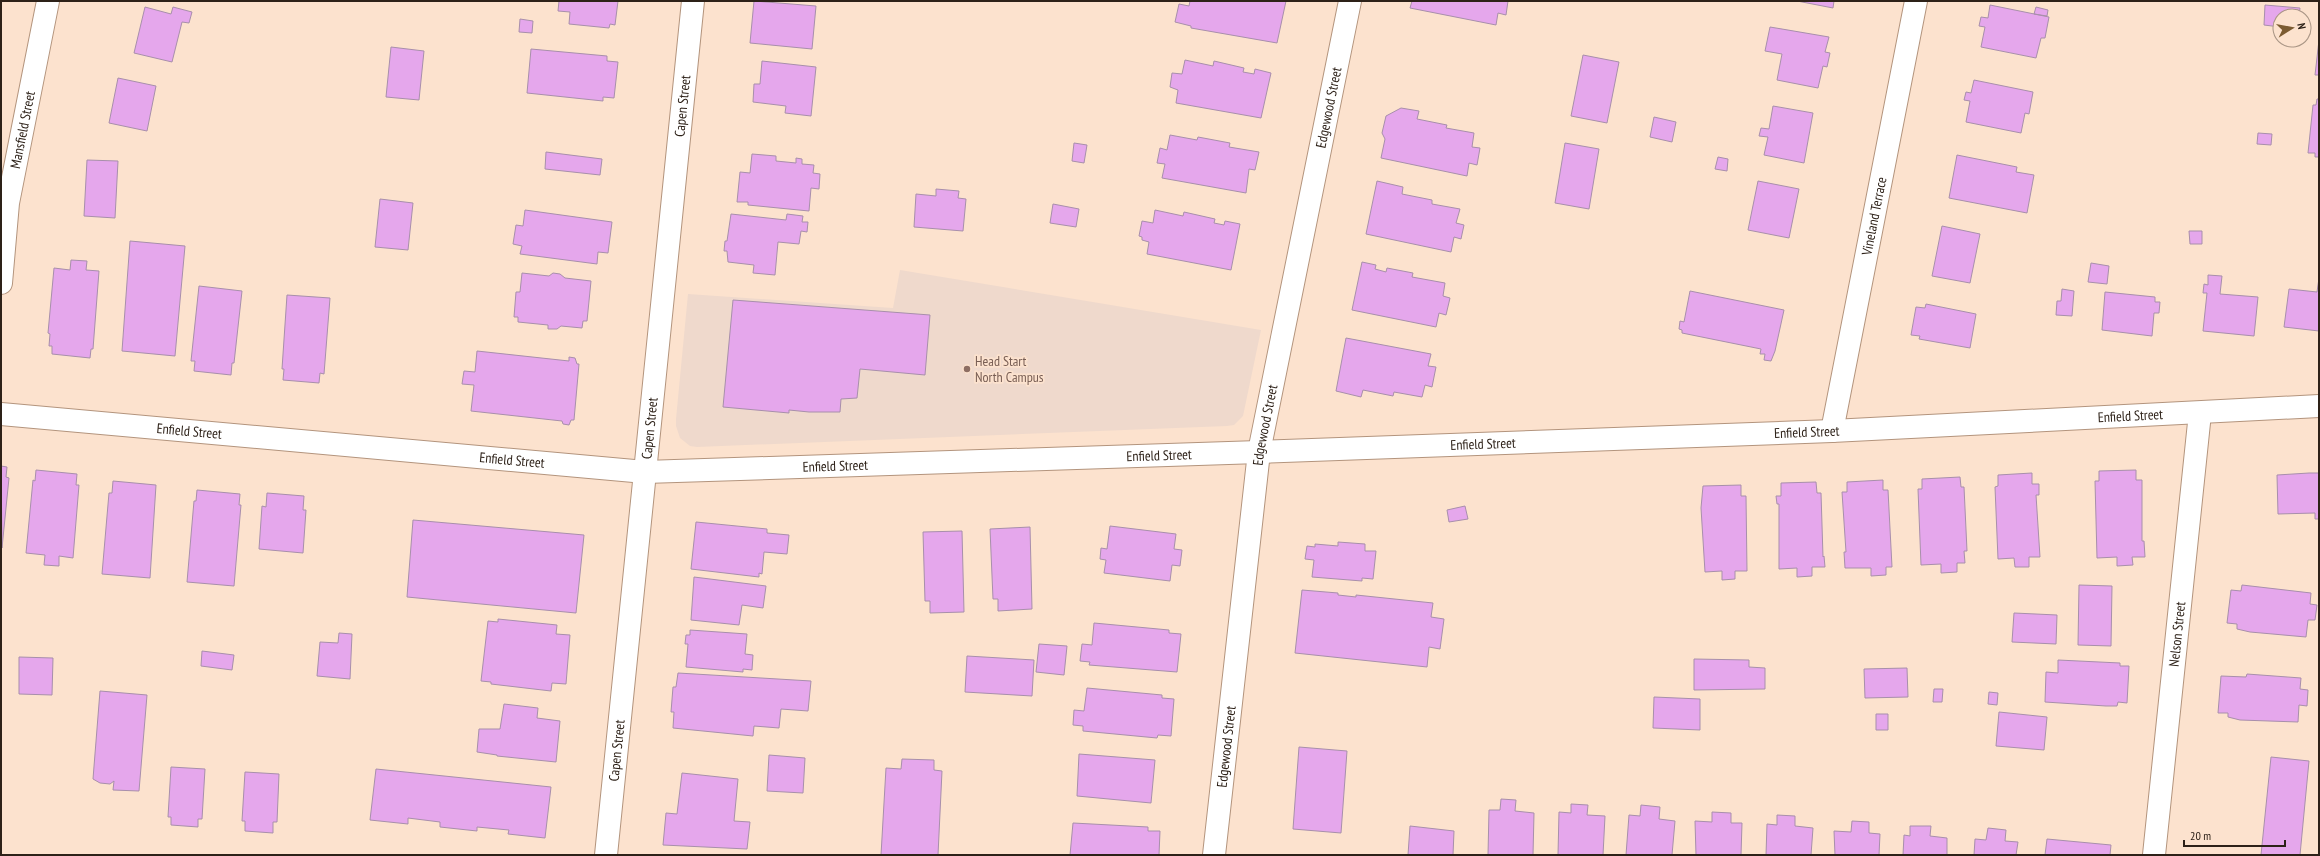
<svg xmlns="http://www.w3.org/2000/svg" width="2320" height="856" font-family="'PT Sans Narrow',sans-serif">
<rect width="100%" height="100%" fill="#fce2ce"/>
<path fill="#efd9cc" d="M900,270L1261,330L1243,416L1234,425L1227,426L697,447L690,446L680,438L676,426V419L688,294L893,308Z"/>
<path fill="#e5a7ec" stroke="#a88fab" d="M559,1H618L615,25L610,24L609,28L569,24L570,12L558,11Z
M754,1L816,6L812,49L750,43Z
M1190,1H1286L1277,43L1191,28V26L1175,22L1179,4L1189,6Z
M1412,1H1508L1506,15L1498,13L1496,25L1410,8Z
M1797,1H1834L1833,8Z
M1990,5L2049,17L2045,38H2041L2036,58L1981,47L1985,27L1979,26L1981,17L1988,18Z
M2265,5L2300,8L2299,16H2280V27L2264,25Z
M145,7L171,14L173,7L192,12L189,23L182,22L172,62L134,53Z
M2036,7L2048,10L2047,16L2034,14Z
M520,19L533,21L532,33L519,32Z
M1770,27L1829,37L1825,52L1830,53L1827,67L1823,66L1818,88L1777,80L1782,54L1765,51Z
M2319,40V75H2315Z
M391,47L424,51L419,100L386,97Z
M531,49L607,56V61L618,62L614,98L603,97V101L527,93Z
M1583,55L1619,62L1607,123L1571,116Z
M1185,60L1213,66L1214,61L1244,68L1243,72L1254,74L1255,69L1271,73L1261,118L1176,103L1178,90L1170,87L1172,73L1182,74Z
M762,61L816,67L811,116L785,113L786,106L753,102L754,84H760Z
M118,78L156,86L147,131L109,123Z
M1974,80L2033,92L2029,114L2025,113L2021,133L1966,122L1970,101L1964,100L1966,92L1971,93Z
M2317,99H2319V157H2315V153H2308L2313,105H2316Z
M1773,106L1813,113L1804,163L1764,155L1768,137L1759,136L1761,128L1769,129Z
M1401,108L1419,111L1417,119L1447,125L1446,128L1474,133L1472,147L1480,148L1477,165L1469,163L1467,176L1381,158L1385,139L1382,133L1386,116Z
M1654,117L1676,122L1672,142L1650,137Z
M2258,133L2272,134L2271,145L2257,144Z
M1170,135L1197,140L1198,137L1230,143L1229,147L1259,152L1255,170L1249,169L1246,193L1162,178L1165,164L1157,163L1160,148L1167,150Z
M1074,143L1087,145L1084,163L1072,161Z
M1565,143L1599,149L1589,209L1555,203Z
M546,152L602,159L600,175L545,169Z
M752,154L776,156V161L796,163V158L802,159V164L814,165L813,173L820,174L819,189L811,188L809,211L748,205V202H737L740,172L750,173Z
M1957,155L2017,167L2016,172L2034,175L2027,213L1949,198Z
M1718,157L1728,159L1727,171L1715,169Z
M87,160L118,161L115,218L84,216Z
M1377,181L1403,187L1402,194L1432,200V204L1460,209L1456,223L1464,225L1461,239L1454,237L1451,252L1366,234Z
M1758,181L1799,189L1789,238L1748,230Z
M936,189L959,191L958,198L966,199L963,231L914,227L916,194L936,196Z
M380,199L413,203L408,250L375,247Z
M1053,204L1079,209L1076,227L1050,223Z
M525,210L612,222L608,253L598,252L597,264L520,254L522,246L513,244L516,225L523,226Z
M1155,210L1183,216L1184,212L1215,219L1214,223L1224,225L1225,221L1240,224L1231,270L1147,254L1149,242L1142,240V237L1139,236L1142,221L1153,223Z
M731,214L786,220L787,214L803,216L802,222H808L807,232L801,231L799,244L778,242L775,275L753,273L754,265L728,262L727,251H724L725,241H727Z
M1942,226L1980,234L1970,283L1932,276Z
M2189,231H2202V244H2190Z
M130,241L185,246L175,356L122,351Z
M71,260L87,261L86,270L99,271L93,349H91L90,358L52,354V346H49L50,334L48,333L54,268L70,270Z
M1362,262L1376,265L1375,269L1386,272L1387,268L1413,273L1412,277L1445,283L1443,296L1450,298L1446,315L1439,313L1436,327L1352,310Z
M2091,263L2109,266L2107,284L2088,282Z
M522,273L549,276L553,273L560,274L565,278L591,281L587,321H583L582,328L561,326L557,329H548V325L518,322V317H514L516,292H520Z
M2208,275L2222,276L2220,294L2258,297L2254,336L2203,331L2207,293H2203L2204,284L2208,285Z
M2319,278V331L2284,327L2289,289L2317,292Z
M199,286L242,291L234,363H232L231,375L194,371L195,361H191Z
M2062,289L2074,291L2072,316L2056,315L2057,301H2061Z
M1690,291L1784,310L1775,351L1771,361L1764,360L1765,354H1760L1761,349L1682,333V330L1679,329L1680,321L1684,322Z
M2105,292L2155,297V302H2160L2159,313H2154L2152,336L2102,330Z
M287,295L330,298L324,374L320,373L319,383L283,380L284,369H282Z
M733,300L930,315L925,375L860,369L857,398L841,399L840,412H809L789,410V413L723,407Z
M1926,304L1976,314L1970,348L1919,339L1920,336L1911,335L1916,307L1925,308Z
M1346,338L1431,354L1428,366L1436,367L1432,387L1425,385L1422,397L1394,392L1393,396L1363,390L1361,397L1336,391Z
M477,351L569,361V357L575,358L577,364H579L574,420H571L569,425L563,424L562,421L471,411L474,385L462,384L464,371L475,372Z
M1,466L7,467L6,477L9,478L2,548Z
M36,470L77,474L76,485H79L73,558L59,556V566L44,565L45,555L26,553L33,480L35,481Z
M2136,470V480H2142V541H2144L2145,557H2132L2133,565L2117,566V557L2097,558L2095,481H2099V471Z
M2032,473V484H2039V495H2036L2040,557H2029V567H2015L2014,558L1998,559L1995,487L1998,486V475Z
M2309,473H2319V519H2315V513L2278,514L2277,475Z
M1960,477L1961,487H1964L1967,551H1964L1965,563H1957V572L1941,573V564L1921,565L1918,489H1922V479Z
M1883,480V490H1888L1892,567H1886V575L1871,576V568H1845L1844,552H1846L1842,492H1847V482Z
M113,481L156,485L150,578L102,574L109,493H112Z
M1816,482L1817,493H1821L1823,557L1824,556L1825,567H1812V576L1797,577V568L1779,569V504H1777L1776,496H1781V483Z
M1741,485V496H1746L1747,571H1735V579L1722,580V571L1705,572L1701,508L1703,486Z
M197,490L240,494L239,505H241L234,586L187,582L194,501H196Z
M267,493L304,496L303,510H306L303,553L259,549L262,506L266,507Z
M1465,506L1468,519L1449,522L1447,510Z
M413,520L584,535L576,613L407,597Z
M696,522L767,529V533L789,535L787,554L764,552L762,574L759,573V577L691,569Z
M1110,526L1176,534L1174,549L1182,550L1180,566L1172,565L1170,581L1104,573L1106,560L1100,559L1101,548L1107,549Z
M1030,527L1032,609L998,611V599H993L990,529Z
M962,531L964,612L930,613V601H925L923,532Z
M1338,542L1365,544V551H1376L1373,579L1362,578V581L1312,577L1314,560L1305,559L1307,546L1315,547V544L1338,546Z
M694,577L766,586L763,608L742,605L739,625L691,620Z
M2079,585L2112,586L2111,646L2078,645Z
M2242,585L2311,593L2310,604L2317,605L2315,620H2308L2306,637L2250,632L2237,629V624L2227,623L2231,590L2241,591Z
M1302,590L1338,593V595L1356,597V595L1433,603L1431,617L1444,619L1440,649L1429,647L1427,667L1295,653Z
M2014,613L2057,615L2056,644L2012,642Z
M498,619L557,625L556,634L570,635L566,684L552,683L551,691L491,684V682L481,681L488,621L498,622Z
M1094,623L1169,630V633L1181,634L1177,672L1089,665L1090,662L1080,661L1082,644L1092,645Z
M690,630L747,634L745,654L753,655L752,670L743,669V672L686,667L688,644H685L686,635H690Z
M339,633L352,634L350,679L317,676L320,642L338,643Z
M1039,644L1067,646L1064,675L1036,672Z
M202,651L234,655L232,670L201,666Z
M967,656L1034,660L1032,696L965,692Z
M19,657L53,658L52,695L19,694Z
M1694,659L1749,660V667L1765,668V689L1694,690Z
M2058,660L2120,663V666H2129L2127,703L2118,702L2117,706H2106L2045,702L2046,672L2058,673Z
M1907,668L1908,697L1865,698L1864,669Z
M678,673L811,681L808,711L781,709L779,728L754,726L753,736L673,728L674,712H671L673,687H676Z
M2247,674L2301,678L2300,689L2308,690L2307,706L2299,705L2298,722L2240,720L2228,717V713H2218L2221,676L2246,677Z
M1087,688L1162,695V698L1174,699L1171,736L1158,735L1157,738L1083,731V726L1073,725L1074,710L1084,711Z
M1934,689H1943L1942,702H1933Z
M100,691L147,695L139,791L113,790L114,781L110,784L100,783L93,779Z
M1989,692L1998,693L1997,705L1988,704Z
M1654,697L1700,699V730L1653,728Z
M504,704L538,708L537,718L560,721L556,762L497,756V755L477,752L479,729H500Z
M1999,712L2047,717L2044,750L1996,746Z
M1876,714H1888V730H1876Z
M1299,747L1347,751L1341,833L1293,829Z
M1079,754L1155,760L1151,803L1077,796Z
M769,755L805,758L803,793L767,791Z
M2271,757L2309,761L2300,855H2261Z
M902,759L934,760V770L942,771L938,855H881L886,768L901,769Z
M171,767L205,769L202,819H198V827L171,825V817H168Z
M376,769L551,787L545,838L508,834L509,830L477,827V831L440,827V822L408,818V824L370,820Z
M245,772L279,774L277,822H273V833L245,831V821H242Z
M682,773L738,779L734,821L750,822L747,849L663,845L666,813L677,814Z
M1501,799L1516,800L1515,811L1534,813L1533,855H1488L1489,810H1500Z
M1571,804L1588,805L1587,815L1605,816L1603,855H1558L1559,812L1571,813Z
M1641,805L1660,807L1659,819L1675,821L1672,855H1626L1629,815L1640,816Z
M1712,812L1731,813V823H1742L1741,855H1696L1695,821L1712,822Z
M1777,815L1795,816V826L1813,828L1811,855H1766L1767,824L1777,825Z
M1852,821L1869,822V833L1880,834L1879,855H1835L1834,831L1851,832Z
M1073,823L1148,827V831H1160L1159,855H1070Z
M1410,826L1454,831L1453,855H1408Z
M1910,826H1931L1930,836L1947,838V855H1903L1904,835L1910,836Z
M1988,828L2006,830L2005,841L2018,842L2016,855H1974L1975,839L1986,840Z
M2047,839L2111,845L2110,855H2045Z"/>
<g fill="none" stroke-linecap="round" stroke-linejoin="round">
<g stroke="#b3947d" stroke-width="24">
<g id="minor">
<path id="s1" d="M1,283L8,203L48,1"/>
<path id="s2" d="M1,414L645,472L1259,452L1832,431L2319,406"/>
<path id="s3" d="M1832,431L1916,1"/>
<path id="s4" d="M1214,855L1259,452L1350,1"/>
<path id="s5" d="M2154,855L2200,413"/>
</g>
</g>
<g stroke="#b3947d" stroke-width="24">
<g id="tertiary">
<path id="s6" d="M606,855L693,1"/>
</g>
</g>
<use href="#minor" stroke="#fff" stroke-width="22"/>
<use href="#tertiary" stroke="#fff" stroke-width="22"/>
</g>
<circle fill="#8d6e63" stroke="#fce2ce" stroke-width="1.5" cx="967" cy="369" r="4"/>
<g text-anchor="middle" stroke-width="3.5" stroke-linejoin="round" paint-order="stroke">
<g font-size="14" fill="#2d2118" stroke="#fce2ce">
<text dy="5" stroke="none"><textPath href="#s6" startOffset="753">Capen Street</textPath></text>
<text dy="5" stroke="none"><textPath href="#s4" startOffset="757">Edgewood Street</textPath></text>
<text dy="5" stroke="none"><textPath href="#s1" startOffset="155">Mansfield Street</textPath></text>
<text dy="5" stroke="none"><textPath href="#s3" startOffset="219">Vineland Terrace</textPath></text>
<text dy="5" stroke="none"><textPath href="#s2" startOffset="2133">Enfield Street</textPath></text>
<text dy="5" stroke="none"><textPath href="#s4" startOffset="433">Edgewood Street</textPath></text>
<text dy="5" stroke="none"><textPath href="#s6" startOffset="429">Capen Street</textPath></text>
<text dy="5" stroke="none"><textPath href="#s2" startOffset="189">Enfield Street</textPath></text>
<text dy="5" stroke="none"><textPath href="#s2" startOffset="1809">Enfield Street</textPath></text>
<text dy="5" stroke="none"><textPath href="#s2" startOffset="1485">Enfield Street</textPath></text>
<text dy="5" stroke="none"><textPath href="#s2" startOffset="1161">Enfield Street</textPath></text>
<text dy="5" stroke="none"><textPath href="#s2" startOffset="513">Enfield Street</textPath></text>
<text dy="5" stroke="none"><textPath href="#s2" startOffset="837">Enfield Street</textPath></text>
<text dy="5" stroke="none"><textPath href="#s5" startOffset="222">Nelson Street</textPath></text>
<text dy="5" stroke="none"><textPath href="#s4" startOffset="109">Edgewood Street</textPath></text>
<text dy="5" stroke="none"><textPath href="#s6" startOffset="105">Capen Street</textPath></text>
</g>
<g font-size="14" fill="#785e54" stroke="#fce2ce" text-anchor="start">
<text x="975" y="366">Head Start<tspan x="975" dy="16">North Campus</tspan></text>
</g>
</g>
<rect width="2320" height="856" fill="none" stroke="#2d2118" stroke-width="4"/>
<g transform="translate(2292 28) rotate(79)"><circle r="19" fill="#fce2ce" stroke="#a99585"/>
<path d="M0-3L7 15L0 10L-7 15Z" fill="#7c5b31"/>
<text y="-6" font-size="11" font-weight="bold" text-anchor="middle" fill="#2d2118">N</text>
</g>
<path d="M2184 840v6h101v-6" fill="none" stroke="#2d2118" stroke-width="2"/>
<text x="2190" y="840" font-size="12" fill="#2d2118" stroke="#fce2ce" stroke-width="3" paint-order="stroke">20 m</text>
</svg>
